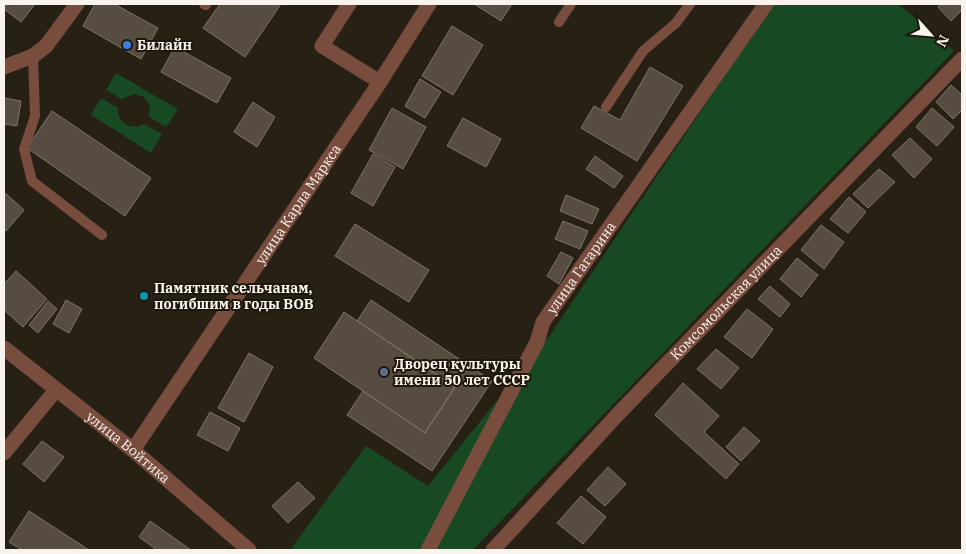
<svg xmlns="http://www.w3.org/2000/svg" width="966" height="554" font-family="'IBM Plex Serif',serif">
<rect width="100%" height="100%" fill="#272015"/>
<path fill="#174923" d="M773,4H898L954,51L473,550H290L366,446L428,486L550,335Z
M116,73L178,109L166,127L149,117L150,105L144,97L134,94L121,99L106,90Z
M101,98L118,108C117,123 131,131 144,124L162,134L151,153L91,115Z"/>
<path fill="#564c41" stroke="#7e7468" d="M4,4H35L21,22L4,9Z
M95,4H114L158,28L141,59L83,26Z
M220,4H281L245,57L203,28Z
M474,4H512L501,21Z
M941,4H962V10L951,21L938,7Z
M452,26L483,45L453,95L422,76Z
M175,47L231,78L217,103L161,72Z
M650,67L683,86L637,161L581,128L594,106L620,120Z
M420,79L441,92L425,118L405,106Z
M951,85L962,95V110L953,119L936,102Z
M4,98L21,101L17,126L4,124Z
M253,102L275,117L257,147L234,132Z
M392,108L426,127L403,169L369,150Z
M932,108L954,127L937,146L916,127Z
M52,111L151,178L125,216L27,148Z
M463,118L501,139L486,167L447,146Z
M910,138L932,159L914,178L892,155Z
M373,154L395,167L373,206L351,193Z
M595,156L623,176L614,188L586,169Z
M879,169L895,182L868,208L853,194Z
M4,192L24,210L6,231L4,229Z
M566,195L599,209L592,224L560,211Z
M849,197L866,212L848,233L830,219Z
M563,221L588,231L580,249L555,239Z
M355,224L429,270L409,302L335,256Z
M821,225L844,242L824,269L801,250Z
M561,252L573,258L559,284L547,276Z
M797,258L818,275L801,297L780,279Z
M16,271L47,299L23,327L4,310V284Z
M770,286L790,304L780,317L758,299Z
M66,300L82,309L69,333L53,324Z
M371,300L492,381L432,471L347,415L363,391L425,433L455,387L357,321Z
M48,301L57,309L38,333L29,325Z
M747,309L773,329L752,358L724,337Z
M344,312L455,387L425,433L314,358Z
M716,349L739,368L721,389L697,369Z
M249,353L273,367L244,422L218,408Z
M683,383L719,416L704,432L739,464L726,479L655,415Z
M210,412L240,428L228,451L197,435Z
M744,427L760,441L741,461L726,447Z
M42,441L64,457L44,482L23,464Z
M608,467L626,484L605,506L587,490Z
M298,482L315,498L288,523L272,506Z
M581,496L606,517L583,544L557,523Z
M29,511L89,550H22L9,542Z
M150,521L191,550H157L139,537Z"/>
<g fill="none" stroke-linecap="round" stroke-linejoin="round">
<path stroke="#794d3e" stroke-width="10" d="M204,4L206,5
M559,22L571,4
M33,56L35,116L24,149L32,181L102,235
M606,107L643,51L676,23L690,4"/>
<g stroke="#794d3e" stroke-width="15">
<path d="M349,4L322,46L380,82L429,4"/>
<path id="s1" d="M428,550L537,342L543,322L766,4"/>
</g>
<g stroke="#794d3e" stroke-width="15">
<path d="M4,67L33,56L46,46L77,4"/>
<path id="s2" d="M4,348L133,450L249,550"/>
<path id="s3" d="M133,450L380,82"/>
<path d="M4,453L56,390"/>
<path id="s4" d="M493,550L619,413L962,59"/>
</g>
</g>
<circle fill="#3f7fe0" stroke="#1e170c" stroke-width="2" cx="127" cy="45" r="5"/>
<circle fill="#0f9aa8" stroke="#1e170c" stroke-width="2" cx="144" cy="296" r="5"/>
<circle fill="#5c6f8a" stroke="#1e170c" stroke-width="2" cx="384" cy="372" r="5"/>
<g text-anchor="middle" stroke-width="4" stroke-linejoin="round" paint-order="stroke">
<g font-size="14" font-weight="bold" fill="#f8f3ec" stroke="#1e170c" text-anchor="start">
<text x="137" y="50">Билайн</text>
<text x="154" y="293">Памятник сельчанам,<tspan x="154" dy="16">погибшим в годы ВОВ</tspan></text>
<text x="394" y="369">Дворец культуры<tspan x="394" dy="16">имени 50 лет СССР</tspan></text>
</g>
<g font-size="14" fill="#f8f3ec" stroke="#1e170c">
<text dy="5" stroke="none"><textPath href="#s3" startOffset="296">улица Карла Маркса</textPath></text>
<text dy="5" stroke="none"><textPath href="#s1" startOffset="322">улица Гагарина</textPath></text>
<text dy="5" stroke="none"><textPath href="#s4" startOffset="340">Комсомольская улица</textPath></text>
<text dy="5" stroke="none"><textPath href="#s2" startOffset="159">улица Войтика</textPath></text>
</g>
</g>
<rect width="966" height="554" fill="none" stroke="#f8f3ec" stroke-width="10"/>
<g transform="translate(931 35) rotate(117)" stroke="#1e170c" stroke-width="4" paint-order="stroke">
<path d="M0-4L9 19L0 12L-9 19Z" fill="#f8f3ec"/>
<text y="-8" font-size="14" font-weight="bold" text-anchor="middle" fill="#f8f3ec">N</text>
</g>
</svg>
